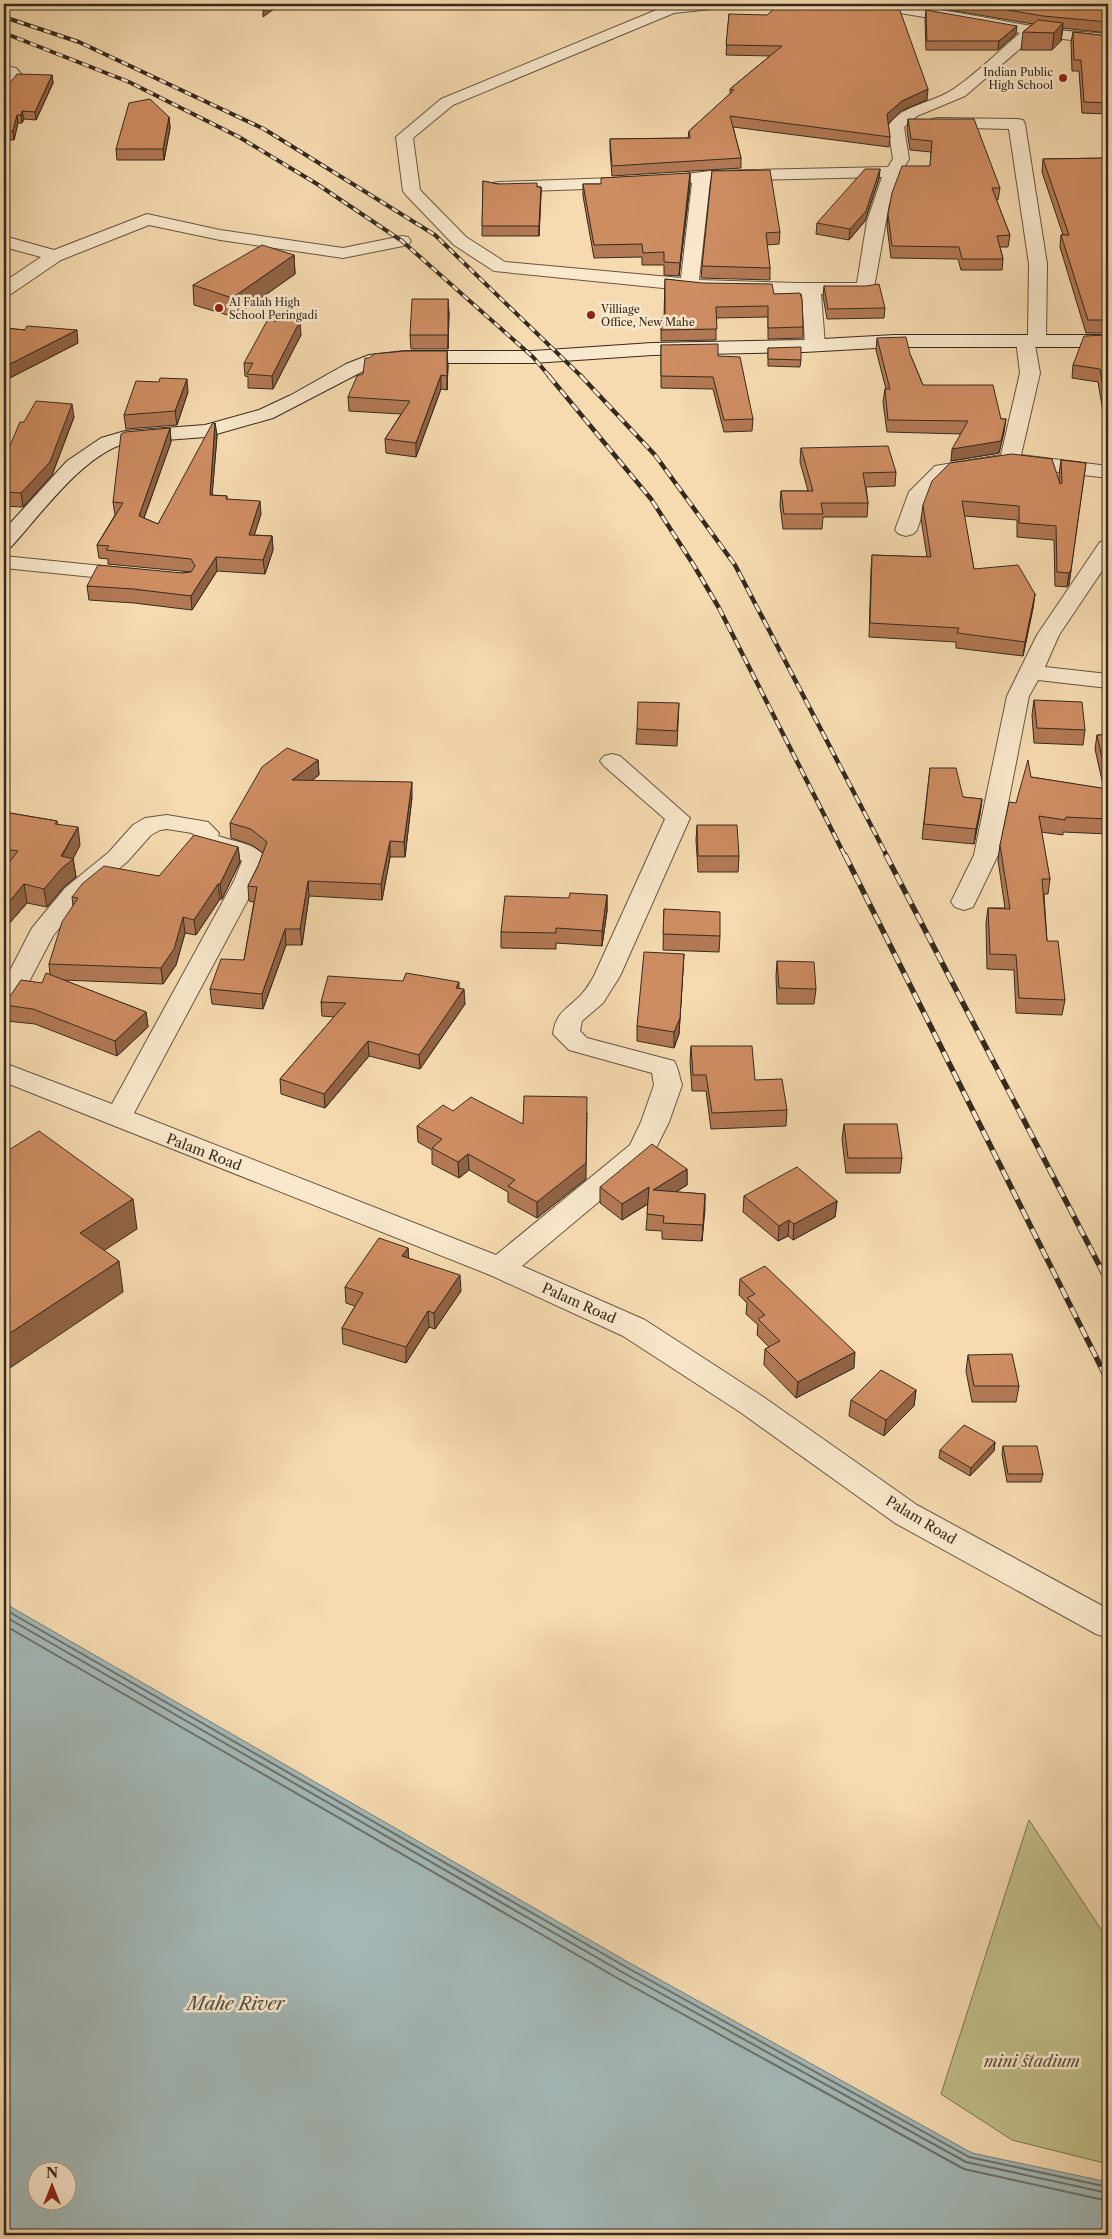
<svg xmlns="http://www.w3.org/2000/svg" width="1112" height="2239" font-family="'Libre Caslon Text',serif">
<rect width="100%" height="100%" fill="#f6dbb0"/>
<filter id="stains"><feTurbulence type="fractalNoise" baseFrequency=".004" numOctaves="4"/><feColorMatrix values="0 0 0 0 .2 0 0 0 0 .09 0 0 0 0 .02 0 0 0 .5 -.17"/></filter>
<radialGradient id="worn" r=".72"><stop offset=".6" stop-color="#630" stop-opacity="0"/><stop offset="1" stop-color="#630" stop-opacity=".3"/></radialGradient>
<path fill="#c0bf88" stroke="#7a7453" d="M1029,1820L1108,1940V2164L1012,2140L941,2094Z"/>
<path fill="#a3b8b7" stroke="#777f7a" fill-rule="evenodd" d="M4,1603L628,1962L972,2153L1108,2182V2235H4ZM38,2172H68V2202H38Z"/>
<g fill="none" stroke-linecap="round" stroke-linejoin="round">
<path stroke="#6c716a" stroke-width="2" d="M4,1609L626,1967L969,2157L1108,2187
M4,1616L622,1972L966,2162L1108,2193
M4,1625L619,1979L964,2169L1108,2201"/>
<g stroke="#655642" stroke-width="2">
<path id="minor" d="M676,4H719L716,7L711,9L674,13L453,105L413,138L420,190L466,237L505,262L681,278L692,183L670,186L499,192L493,191L490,187L493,183L499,182L670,176L710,171L888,167L893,159L888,126C904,103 933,104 955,88C978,72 999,51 1020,33L876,9L871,7L869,4C924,4 977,17 1032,26C1057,31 1083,32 1108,34V44L1035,36L965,96L917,116L904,127L909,159L901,173L889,204L874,288L871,292L865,294H821L825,345L822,349L815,351L808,349L805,345L802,294L703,292L494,271L454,245L406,195L403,191L396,137L441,99L666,6ZM882,177L867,221L857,283H798L699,280L710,181Z
M4,66L16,68L22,75L10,89L4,91Z
M938,118L1017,119L1023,120L1025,124L1047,264L1046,340L1044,344L1035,345L1040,373L1021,455L1108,466V478L1010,466L948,475L929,494L917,530L913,534L906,536L899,534L895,530L909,492L935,466L1001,455L1020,373L1016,340L1018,336L1028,335L1029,264L1009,129L932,127L930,123L932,119Z
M147,214L220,230L343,248L402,236L408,237L411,241L408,245L343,258L220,240L149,225L61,260L11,294L4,295V282L41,257L4,247V236L54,250Z
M1108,541V562L1059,635L1045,667L1108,674V688L1038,680L1029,696L998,855L973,907L964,910L955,907L951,902L974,855L1007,696L1037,635L1100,542Z
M4,556L132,569L140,570L143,575L140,580L132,581L4,568Z
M612,754L620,756L690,818L620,976L603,1003L582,1021L580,1031L587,1038L674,1061L677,1067L682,1085L669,1122L651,1158L522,1266L645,1320L762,1396L917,1505L1108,1609V1638L1096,1634L895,1523L740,1412L623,1336L490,1275L4,1082V1063L112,1104L234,881L242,861C228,853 202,853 193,840L194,835L192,833L167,829L160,830L151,835L127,862L83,898L53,936L22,995L13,1007L4,1009V982L32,928L65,888L109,852L133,825L145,818L167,815L208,822L219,833L218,836C235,842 256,843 267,859L258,881L134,1113L496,1255L630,1145L641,1122L654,1085L652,1073L569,1050L553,1034C556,1012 566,1010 580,996C586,990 590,983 594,976L665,819L604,766L600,761L604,756Z"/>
</g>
<g stroke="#352a1e" stroke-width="2">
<path id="secondary" d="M894,335H1108V347H894L804,352L652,355L533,363H405L373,366L273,418L206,437L126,443C82,456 42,513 11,547L4,549V530L67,461L101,438L125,431L205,425L259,410L291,395L346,364L369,355L405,351H533L652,343L804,340Z"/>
</g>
<use href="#minor" fill="#f9e8cc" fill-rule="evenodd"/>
<use href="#secondary" fill="#f9e8cc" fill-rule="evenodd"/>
<g stroke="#352a1e" stroke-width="4">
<path id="rail-far2" d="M4,17L79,42L264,129L435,235L582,377
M4,33L129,82L239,137L317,184L402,241L533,357L550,377"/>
</g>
<g stroke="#352a1e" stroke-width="4.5">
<path id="rail-far1" d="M549,376L651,499L693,564L719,608L845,856
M581,376L655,455L735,565L887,856"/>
</g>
<g stroke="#352a1e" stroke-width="5.5">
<path id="rail" d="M845,855L1108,1381
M886,855L1108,1282"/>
</g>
<use href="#rail-far2" stroke="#f9e8cc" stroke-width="2.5" stroke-dasharray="7" stroke-linecap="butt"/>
<use href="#rail-far1" stroke="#f9e8cc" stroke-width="3" stroke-dasharray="9" stroke-linecap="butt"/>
<use href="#rail" stroke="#f9e8cc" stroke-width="4" stroke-dasharray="11" stroke-linecap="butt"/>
</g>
<path fill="#b27954" stroke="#352a1e" d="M432,4H474L470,8Z
M925,4H1071L1072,9L1108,8V33L1063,28L1061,41L1052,50H1021L1023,32L1033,24L925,6Z
M926,10L1016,34L998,50H926L925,19Z
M729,14L927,100L901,111L888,123L890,137L889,147L733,127L741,158V168L612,176L610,150V139L688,138L689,131L730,94V89L770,56L726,55Z
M1073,32L1108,36V114L1082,113L1079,71H1072L1071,42Z
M52,75L53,83L36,120L24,119L22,123H18L14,140H4V90Z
M169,117L170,128L164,160H117L116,149Z
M908,119L1000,188L998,200H996L1010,235L1008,247H1000L1003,259L1002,270H961L958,259L891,258L887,226L888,214L930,166L931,152L910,150L907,130Z
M1108,158V333H1086L1060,247L1061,235H1063L1042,172L1043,159Z
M880,169L879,179L865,221L849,240L816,234L817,223Z
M712,171L780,232L779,244L767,245L770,268V280L701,278L702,266Z
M690,173V185L679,276L664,275V265H642V257L594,258L583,196V184H601Z
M483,181L498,184L541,187L539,236H482Z
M294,255L295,274L234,317L194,305L193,285Z
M665,279L774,294L803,327V338L768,339V317L716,318V340L661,341V318H664Z
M824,286L885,308L884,318L827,319L823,296Z
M449,312L448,349H411L410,335Z
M4,328L25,330L78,343L4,381Z
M301,335L273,389L248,388V377L245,376L244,363Z
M1108,335V441L1098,382L1072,378L1073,365Z
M877,338L910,354L923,385L1001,419H1006L1004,432L999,453L951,461L961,434L887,432L883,402L885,389H886L876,350Z
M661,345L718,356L753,419L752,431L724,432L713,389L661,388Z
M768,348L801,360L800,367L768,366Z
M448,365L447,390L441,389L416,457L386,453L385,439L401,414L349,411L348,397L363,374Z
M159,382L188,392L177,425L126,429L124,415Z
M74,417L52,475L23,507L4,506V448H9L24,422Z
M215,423L217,436L212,495L227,496V499L261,514L254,535L272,536L273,550L265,574L217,571L192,610L134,603L89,600L87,586L191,572L108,564V559L99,558L97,545L115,515L113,502L170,428L171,442L144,518L158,524Z
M801,448L896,472L895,486L866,487L868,503L867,517H823L822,529H783L780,505L781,491H808L800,462Z
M1061,460L1086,463L1069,584L1067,587L1055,586L1054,540L1017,537V520L964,516L974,569L1035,594L1033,608L1023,656L956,648V642L869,637L871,570L872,555L927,557L921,519L923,505L1059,483V474Z
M1108,617V641L1106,631Z
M1034,700L1085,730L1083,745L1034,743L1032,715Z
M679,703L677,746L636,744L637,729Z
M1097,735H1108V834L1063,832V835L1041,832L1050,879L1048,894H1044L1047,941L1065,1000L1062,1015L1016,1013L1014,970L987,969L986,923L988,908H1005L998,860L1000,845L1016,803L1031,777L1104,789L1095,749Z
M318,760L319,775L311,781L412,797L405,857H390L382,900L309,896L302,945H286L263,1009L212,1004L210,989L244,960L254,902L249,901L248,886L258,866L263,853L252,845L231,838L230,823Z
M930,768L963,797L982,799L980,814L974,844L922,839Z
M4,812L57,821L58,825L80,845L73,858L76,877L64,887L47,907L27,903L7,926L6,931H4V869L6,867L4,866Z
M697,825L739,856L738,872H698L696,840Z
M238,847L240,862L222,899H220L196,935L185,933L176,965L163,984L63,980L146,1012L148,1027L117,1056L35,1024L7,1021L4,1005L42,983L50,975L49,964L73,906L72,897L159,876Z
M607,895V911L602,946L556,943V949L501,948V932L569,898Z
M664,909L720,936L719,952L663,950Z
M777,961L816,989L814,1004H777L776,976Z
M683,969L679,1034L674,1048L637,1041V1026Z
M459,989L465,1004L420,1069L369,1056L325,1108L281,1094L280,1079L334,1017L322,1016L321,1002Z
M691,1046L755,1080L787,1110L786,1126L711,1129L706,1091H692L690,1062Z
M453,1111L586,1179L537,1218L508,1202V1192L469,1170L459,1178L432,1164V1150L418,1142L417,1126Z
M844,1124L902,1158L900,1173H846L842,1139Z
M687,1169V1185L676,1192L705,1194L702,1241L662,1239V1231L646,1230L648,1204L622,1220L600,1203V1187Z
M1106,1178H1108V1210L1103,1194Z
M744,1196L837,1201L835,1217L793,1240L788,1236L778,1241L743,1212Z
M408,1248V1258L461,1291L435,1329L429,1327L406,1363L343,1344L342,1328L355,1306L346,1303L345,1287Z
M740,1279L854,1368L796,1398L764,1365L765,1349L769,1347L757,1335L758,1325L746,1314L747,1303L739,1295Z
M968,1355L1019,1386L1016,1402H972L966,1371Z
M916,1390L914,1406L884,1436L849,1416L851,1400Z
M995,1442L994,1451L970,1476L939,1458L940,1450Z
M1003,1446L1043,1474L1041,1482H1007L1002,1454Z"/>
<path fill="#916345" stroke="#352a1e" d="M272,4H281L263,17V11Z
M470,4H474L470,8Z
M1063,23L1061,41L1052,50L1054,33Z
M1017,26L1016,34L998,50L999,41Z
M52,75L53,83L36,120L35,112Z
M928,89L927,100L901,111L887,125V114L902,101Z
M22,111L24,119L22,123L21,115Z
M17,115L18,123L14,140L13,131Z
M169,117L170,128L164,160L163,149Z
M880,169L879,179L865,221L849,240L850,229Z
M690,173V185L679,276L680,263Z
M541,187V197L539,236V226Z
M294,255L295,274L234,317L232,298Z
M448,299L449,312L448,349Z
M300,321L301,335L273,389L272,376Z
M77,330L78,343L4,381V367Z
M447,351L448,365L447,390Z
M441,375V389L416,457V443Z
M187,379L188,392L177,425L175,411Z
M72,404L74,417L52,475L23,507L21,493Z
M1006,419L1004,432L999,453L951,461L952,449Z
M215,423L217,436L211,508L210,495Z
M170,428L171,442L140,529L139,516Z
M260,501L261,514L250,549L249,535Z
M272,536L273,550L265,574L263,560Z
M7,557L9,572L4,585V565Z
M216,557L217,571L192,610L191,596Z
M1071,570L1069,584L1067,587L1069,573Z
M1035,594L1033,608L1023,656L1025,642Z
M318,760L319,775L293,795L292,780Z
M412,782V797L405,857L404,842Z
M982,799L980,814L974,844L976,829Z
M78,827L80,845L73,859L76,877L64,887L47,907L44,889Z
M390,841V857L382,900L381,884Z
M238,847L240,862L222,899L220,884Z
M308,881L309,896L302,945L300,929Z
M24,884L27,903L7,926L6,931L4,917V908Z
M218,884L220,899L196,935L194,920Z
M607,895V911L602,946V931Z
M183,917L185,933L176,965L163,984L161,968Z
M285,929L286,945L263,1009L262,994Z
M684,954L679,1034L674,1048V1032Z
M459,982V997L464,989L465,1004L420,1069L419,1055Z
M146,1012L148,1027L117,1056L115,1041Z
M368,1041L369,1056L325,1108L324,1094Z
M587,1113L586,1179L537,1218V1202Z
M468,1154L469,1170L459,1178L458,1162Z
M687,1169V1185L652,1206L653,1190Z
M649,1187V1203L622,1220V1204Z
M705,1194V1210L702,1241L703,1225Z
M133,1199L137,1229L85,1263L80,1233Z
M837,1201L835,1217L793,1240L794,1224Z
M789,1220L788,1236L778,1241L779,1226Z
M408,1248L409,1263L402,1256Z
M119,1261L123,1292L4,1372V1337Z
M460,1275L461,1291L435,1329L434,1313Z
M428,1311L429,1327L406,1363V1347Z
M855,1352L854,1368L796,1398L798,1382Z
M916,1390L914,1406L884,1436L886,1420Z
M995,1442L994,1451L970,1476L971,1468Z"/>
<path fill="#cf8d62" stroke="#352a1e" d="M266,4H272L263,11Z
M780,4H893L898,5L928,89L902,101L887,114L890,137L730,116L741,158L612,166L610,139L690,138L689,131L734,90L730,89L782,46L726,45L729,14L767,15Z
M972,4H1071L1072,9L1108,8V22L1043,16Z
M926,10L1017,26L999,41H927Z
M1038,20L1063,23L1054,33L1023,32Z
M1073,32L1108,36V103L1084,102L1081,60H1074Z
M17,74L52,75L35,112L22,111L21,115H17L13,131H4V90Z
M150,99L169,117L163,149H116L129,103Z
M908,119H974L1000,188H992L1010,235L997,236L1003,259H962L959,247L892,246L888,214L892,193L902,166H930L932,141L911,139Z
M1108,158V320H1088L1061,235H1069L1043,159Z
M865,169H880L866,211L850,229L817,223Z
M770,170L780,232L766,233L770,268L702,266L712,171Z
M690,173L680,263L664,262V252L643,253L642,244L594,245L583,184H601V178Z
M483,181L498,184L537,183V187H541L539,226H482Z
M262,245L294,255L232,298L193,285Z
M665,279L703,283L772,284L774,294L800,293L802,300L803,327L768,328V306L716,307L717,329L661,330V318H665Z
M879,284L885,308L828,309L824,286H866Z
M412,299H448V335H410Z
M267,321H300L272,376L247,374L253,363H244Z
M27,326L77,330L4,367V365L9,356H4V328L25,330Z
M1108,335V416L1100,369L1073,365L1084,336Z
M906,337L910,354L923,385H993L1001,419H1006L1001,441L952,449L968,421L888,420L885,389H890L877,338Z
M718,344V356L740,357L753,419L724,420L713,377L661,376V345Z
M801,347V360L768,359V348Z
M405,351H447V376L441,375L416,443L385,439L410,401L348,397L357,376L363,374L365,358H369L374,354Z
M160,378L187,379L175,411L124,415L136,381L159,382Z
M36,401L72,404L50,462L21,493L4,492V448H9L20,422H24Z
M215,423L210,495L227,496L226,499L260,501L249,535L272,536L263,560L216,557L191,596L133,589L87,586L98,565L182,573L191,572L195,566L191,559L106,550L109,546L97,545L123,503L113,502L121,434L125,432L170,428L139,516L158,524L212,424Z
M888,446L896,472L863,473L868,503H821L823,514H784L781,491H813L801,448Z
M1012,454L1052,459L1060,484L1062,483L1061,460L1086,463L1071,570L1069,573L1057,572L1056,526L1019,523V506L962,501L974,569L1018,565L1035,594L1025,642L957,633L959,628L870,623L872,555L931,557L923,505L932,481L950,463Z
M4,557H7L4,565Z
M1034,700L1082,702L1085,730L1037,728Z
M638,702L679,703L677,731L637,729Z
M1097,735H1108V784Z
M287,748L318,760L292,780L412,782L404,842L390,841L381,884L308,881L300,929H285L262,994L210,989L221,959L244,960L257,887L248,886L258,866L267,842L251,829L230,823L262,767Z
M1028,760L1031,777L1108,789V819L1066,817L1065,820L1039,816L1050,879H1042L1047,941H1058L1065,1000L1019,998L1016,955L990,954L988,908L1010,909L1000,845L1009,802L1016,803Z
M930,768H956L963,797L982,799L976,829L924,824Z
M4,812L57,821L55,824L78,827L61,856L73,859L61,869L44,889L24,884L4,908V869L18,851L4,849Z
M697,825H737L739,856H698Z
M194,835L238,847L220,884H218L194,920L183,917L174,949L161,968L49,964L62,922L78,898L72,897L82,884L104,866L159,876Z
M570,893L607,895L602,931L556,928V933L501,932L505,896L569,898Z
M664,909L720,912V936L663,934Z
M644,952L684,954L680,1018L674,1032L637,1026Z
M777,961L814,962L816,989L779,988Z
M46,973L146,1012L115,1041L33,1009L4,1005L21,980L42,983Z
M406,973L459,982L456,988L464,989L419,1055L368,1041L324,1094L280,1079L346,1003L321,1002L328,976L403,981Z
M691,1046H752L755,1080L782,1079L787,1110L712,1113L706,1075H693Z
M524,1096L587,1097L586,1163L537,1202L508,1186L515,1180L468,1154L458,1162L432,1148L442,1139L417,1126L443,1105L453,1111L471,1097L523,1124Z
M844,1124H897L902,1158H848Z
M39,1131L133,1199L80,1233L119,1261L4,1337V1153Z
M652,1144L687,1169L653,1190L705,1194L703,1225L663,1223L664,1216L647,1214L649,1187L622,1204L600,1187Z
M797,1167L837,1201L794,1224L789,1220L779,1226L744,1196Z
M1106,1178H1108V1186Z
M379,1238L408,1248L402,1256L460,1275L434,1313L428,1311L406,1347L342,1328L363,1293L345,1287Z
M765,1266L855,1352L798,1382L765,1349L780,1341L758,1319L765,1315L747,1298L755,1294L740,1279Z
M1012,1354L1019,1386H974L968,1355Z
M881,1370L916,1390L886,1420L851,1400Z
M964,1425L995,1442L971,1468L940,1450Z
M1003,1446H1037L1043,1474H1008Z"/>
<g fill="#8f2418" stroke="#f9e8cc" stroke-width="2">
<circle cx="1063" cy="78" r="5"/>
<circle cx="219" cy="308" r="5"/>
<circle cx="591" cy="315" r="5"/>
</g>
<g text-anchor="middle" stroke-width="5" stroke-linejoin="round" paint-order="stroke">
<g font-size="11" fill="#352a1e" stroke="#f9e8cc" text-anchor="start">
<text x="1053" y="76" text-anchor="end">Indian Public<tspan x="1053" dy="13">High School</tspan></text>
<text x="229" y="306">Al Falah High<tspan x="229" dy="13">School Peringadi</tspan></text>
<text x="601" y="313">Villiage<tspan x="601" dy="13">Office, New Mahe</tspan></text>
</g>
<g font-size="14" fill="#352a1e" stroke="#f9e8cc">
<text transform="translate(204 1152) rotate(21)" y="5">Palam Road</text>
<text transform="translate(579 1303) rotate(24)" y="5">Palam Road</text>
<text transform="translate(921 1520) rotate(31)" y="5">Palam Road</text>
</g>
<g font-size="16" font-style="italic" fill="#584f38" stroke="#f9e8cc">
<text x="1032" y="2067">mini stadium</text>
</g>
<g font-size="18" font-style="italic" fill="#504e44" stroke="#f9e8cc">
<text x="236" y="2010">Mahe River</text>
</g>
</g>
<rect width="1112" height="2239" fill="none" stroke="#f6dbb0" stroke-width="20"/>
<rect x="5" y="5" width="1102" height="2229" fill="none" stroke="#352a1e" stroke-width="2.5"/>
<rect x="10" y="10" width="1092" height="2219" fill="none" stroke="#352a1e"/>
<g transform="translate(52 2186)"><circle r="24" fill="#f9e8cc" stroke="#ab9c86"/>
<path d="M0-4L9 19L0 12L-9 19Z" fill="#8f2418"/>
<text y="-8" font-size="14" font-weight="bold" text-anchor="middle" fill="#352a1e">N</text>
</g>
<rect width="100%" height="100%" filter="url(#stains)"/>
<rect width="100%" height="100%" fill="url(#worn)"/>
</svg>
